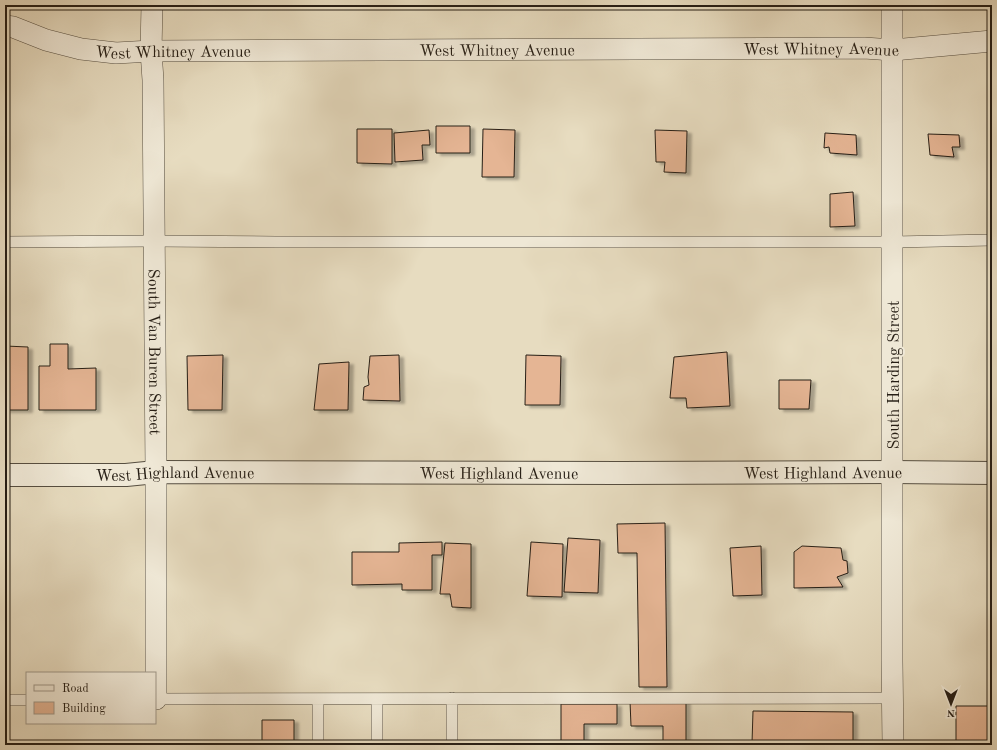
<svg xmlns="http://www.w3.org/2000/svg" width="997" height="750" font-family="'Old Standard TT',serif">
<defs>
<filter id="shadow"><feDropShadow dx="4.5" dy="2.5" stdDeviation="1" flood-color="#0004"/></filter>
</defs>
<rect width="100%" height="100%" fill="#e7dcc0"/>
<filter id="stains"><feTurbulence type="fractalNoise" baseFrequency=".005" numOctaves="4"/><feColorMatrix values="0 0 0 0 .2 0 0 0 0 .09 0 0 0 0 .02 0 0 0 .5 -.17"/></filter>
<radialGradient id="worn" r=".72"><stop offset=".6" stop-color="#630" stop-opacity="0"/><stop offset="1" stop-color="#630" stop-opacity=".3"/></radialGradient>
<path fill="#e5b594" stroke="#261e15" filter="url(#shadow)" d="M436,126H470V153H436Z
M357,129H392V164L357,163Z
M483,129L515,130L514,177H482Z
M429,130L430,145H422L423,160L395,162L394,133Z
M655,130L687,131L686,173L664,172L665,162H656Z
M825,133L856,135L857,155L830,153L829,147L824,148Z
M928,134L959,135L960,147H952L954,157L930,155Z
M853,192L855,226L830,227V194Z
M50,344H68V369L96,368V410H39V366H50Z
M5,346L28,347V410H5Z
M727,352L730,406L687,408L686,398H670L674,357Z
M223,355L222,410H188L187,356Z
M399,355L400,401L363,400L364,387L369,385L368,377L370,356Z
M526,355L561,356L560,405H525Z
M349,362L348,410H314L319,364Z
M779,380H811L809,409H779Z
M665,523L667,687H639L637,553H618L617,524Z
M568,538L600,540L598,593L564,592Z
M442,542V555H432V590H402V584L352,585V552H399V543Z
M531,542L563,544L562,597L527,596Z
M445,543L471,544V608L452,607L450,594H440Z
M761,546L762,595L733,596L730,548Z
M802,546L841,548L843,560L847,561L848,573L837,577L843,587L794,588V552Z
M630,701H686V745H663V726H631Z
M561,704H617V724H584V745H561Z
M956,706H990V745H956Z
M753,711L853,712V745L752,743Z
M262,720H294V745H262Z"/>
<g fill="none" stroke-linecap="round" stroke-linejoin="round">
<g stroke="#564e40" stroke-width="12">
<path id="service" d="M5,242L154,241L276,242H893L992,240
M452,698V745
M155,699L892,698
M318,699V745
M377,699V745
M5,700H27"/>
</g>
<g stroke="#564e40" stroke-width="22">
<g id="minor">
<path id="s1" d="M152,5L151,51L153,80L156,472V699"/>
<path d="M892,5V661L893,745"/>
<path id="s2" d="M5,26L13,27L46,40L81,49L116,53L151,51L864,48L893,50L992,41"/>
</g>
</g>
<g stroke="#564e40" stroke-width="24">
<g id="tertiary">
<path id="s3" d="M5,475H126L156,472L621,473L893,472L992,473"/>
</g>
</g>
<use href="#service" stroke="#efe8d6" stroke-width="11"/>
<use href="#minor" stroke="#efe8d6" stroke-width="21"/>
<use href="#tertiary" stroke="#efe8d6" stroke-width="22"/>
</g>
<g text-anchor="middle" stroke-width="4" stroke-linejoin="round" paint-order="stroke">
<g font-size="16" fill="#261e15" stroke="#efe8d6">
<text dy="6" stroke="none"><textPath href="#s2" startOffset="820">West Whitney Avenue</textPath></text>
<text dy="6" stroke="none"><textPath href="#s2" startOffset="172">West Whitney Avenue</textPath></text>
<text dy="6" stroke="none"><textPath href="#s2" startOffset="496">West Whitney Avenue</textPath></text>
<text dy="6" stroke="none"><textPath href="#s1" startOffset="347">South Van Buren Street</textPath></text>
<text transform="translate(893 375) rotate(-90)" y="6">South Harding Street</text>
<text dy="6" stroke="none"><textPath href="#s3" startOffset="494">West Highland Avenue</textPath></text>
<text dy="6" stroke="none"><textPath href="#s3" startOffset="818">West Highland Avenue</textPath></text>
<text dy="6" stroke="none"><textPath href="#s3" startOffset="170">West Highland Avenue</textPath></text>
</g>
</g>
<rect width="997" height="750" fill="none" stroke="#e7dcc0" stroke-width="20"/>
<rect x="6" y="6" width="985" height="738" fill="none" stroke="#261e15" stroke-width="2"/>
<rect x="10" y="10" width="977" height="730" fill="none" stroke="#261e15"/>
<rect x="26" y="672" width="130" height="52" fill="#efe8d6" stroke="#9f9789"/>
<rect x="34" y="685" width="20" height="6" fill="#efe8d6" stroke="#9f9789"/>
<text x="62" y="692" font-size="12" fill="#261e15">Road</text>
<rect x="34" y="702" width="20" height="12" fill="#e5b594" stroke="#9f9789"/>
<text x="62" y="712" font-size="12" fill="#261e15">Building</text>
<g transform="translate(951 704) rotate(180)" stroke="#efe8d6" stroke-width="3" paint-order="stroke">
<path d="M0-3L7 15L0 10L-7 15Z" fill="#261e15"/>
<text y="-6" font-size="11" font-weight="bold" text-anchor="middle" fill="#261e15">N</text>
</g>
<rect width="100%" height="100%" filter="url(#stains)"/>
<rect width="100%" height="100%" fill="url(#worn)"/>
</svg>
